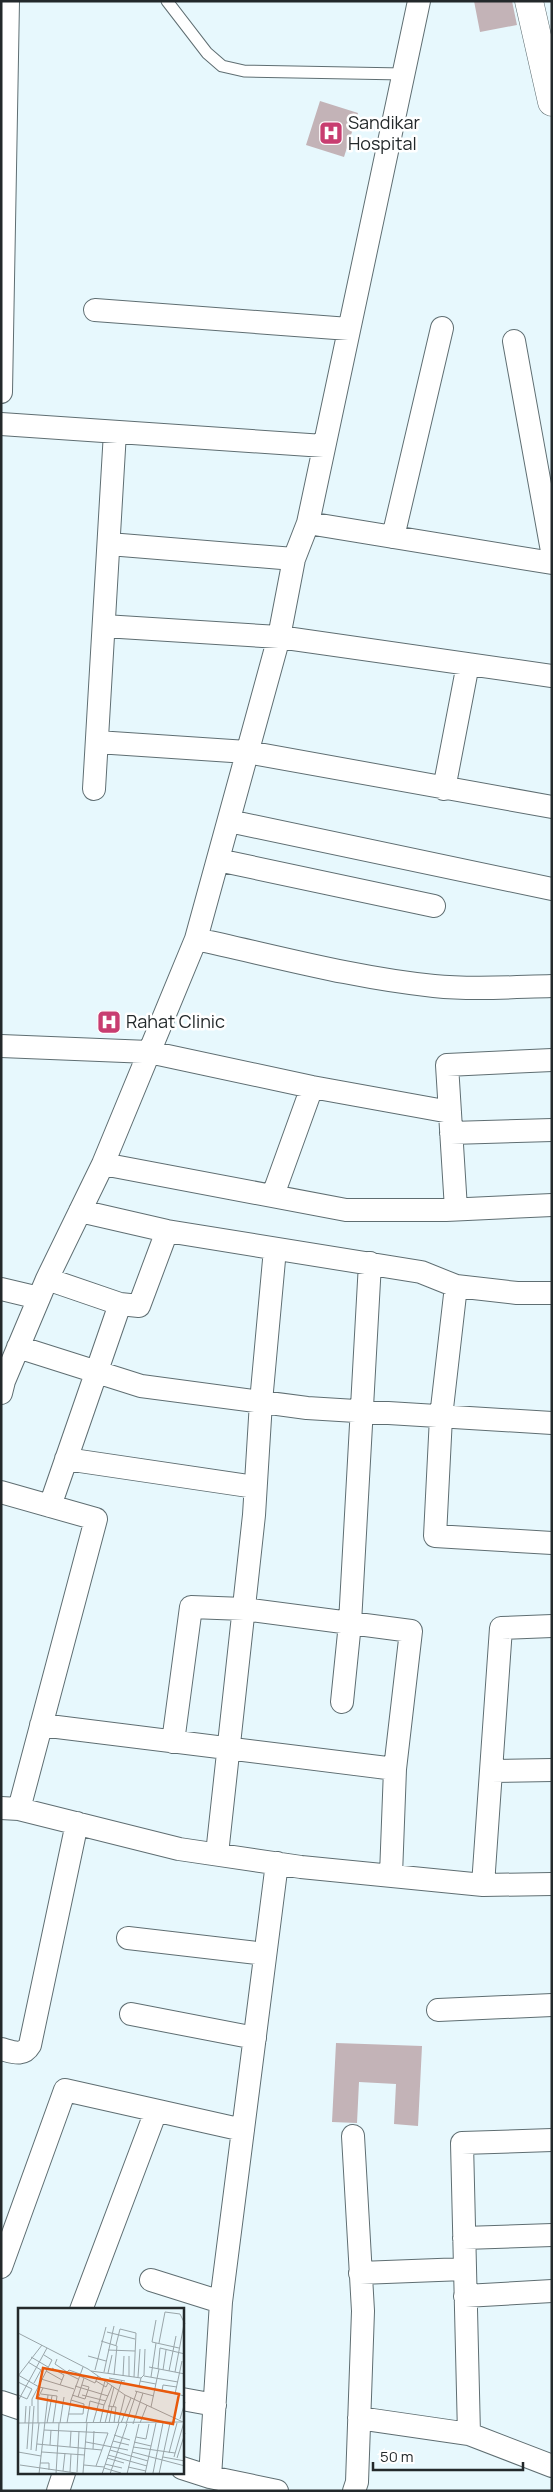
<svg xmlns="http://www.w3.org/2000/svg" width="553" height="2492" font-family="Manrope,sans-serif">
<rect width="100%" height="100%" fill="#e7f8fd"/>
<path fill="#c3b3b7" d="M474,1H512L517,25L480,32Z
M320,101L358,113L344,157L306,145Z
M336,2043L422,2046L418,2126L394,2124L396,2084L359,2082L357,2123L332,2122Z"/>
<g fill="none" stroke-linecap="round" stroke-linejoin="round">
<g stroke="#5f6e72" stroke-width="13">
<path id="service" d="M167,1L207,53L222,66L244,71L403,74"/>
</g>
<g stroke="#5f6e72" stroke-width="24">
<path id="minor" d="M95,310L349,329
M514,341L552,551
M1,392L8,1
M1,424L324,446
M308,523L552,563
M393,537L442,328
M109,544L294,559
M104,626L279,637L552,676
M97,742L247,752L552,807
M94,789L115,432
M444,789L468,664
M229,821L552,889
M218,860L434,906
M196,939C275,956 354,978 434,986C473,990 513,987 552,986
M1,1046L149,1052L312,1087L450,1112
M451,1133L552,1130
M103,1164L346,1210H446L552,1205
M273,1195L312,1087
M456,1209L447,1065L552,1060
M80,1211L167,1231L421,1272L456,1286
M47,1279L120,1304L50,1506
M1,1289L39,1298
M552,1293H517L456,1286L441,1417L435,1536L552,1543
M120,1304L139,1306L167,1231
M18,1347L141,1386L307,1408L552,1423
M1,1393L4,1381L47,1279L103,1164L196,939L279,637L294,559L308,523L419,1
M66,1459L255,1487
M1,1492L96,1519L19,1809
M342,1702L350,1623L370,1263
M41,1725L395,1769
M173,1742L191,1607L244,1609L411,1631L395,1769L391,1875
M491,1771L552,1770
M1,1808L19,1809L179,1849L301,1867L483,1885L552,1884
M217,1854L254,1515L261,1402L275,1249
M483,1885L501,1628L552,1626
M128,1938L265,1954
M438,2010L552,2005
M131,2014L255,2038
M1,2049C13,2052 23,2057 30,2045L77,1823
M353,2136L363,2311L357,2482L354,2491
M464,2238L552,2235
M1,2267L65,2090L243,2130
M360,2273L464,2269
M151,2280L221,2302
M465,2296L552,2291
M81,2310L156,2111
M182,2399L215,2405
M1,2402L19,2408
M359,2418L469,2434L552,2466
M469,2434L462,2143L552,2140
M182,2468L210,2477L277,2491
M210,2477L221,2302L277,1863
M58,2491L64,2473"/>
</g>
<g stroke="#5f6e72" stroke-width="29">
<path id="tertiary" d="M529,1L552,102"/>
</g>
<use href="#service" stroke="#fff" stroke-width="11"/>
<use href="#minor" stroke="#fff" stroke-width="22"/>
<use href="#tertiary" stroke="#fff" stroke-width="28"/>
</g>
<defs>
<g id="hospital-square" transform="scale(1.25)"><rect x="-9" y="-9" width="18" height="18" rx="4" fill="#c83d70" stroke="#fff"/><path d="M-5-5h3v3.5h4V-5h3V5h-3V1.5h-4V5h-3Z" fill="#fff"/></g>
</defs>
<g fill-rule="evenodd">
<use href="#hospital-square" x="331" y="133"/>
<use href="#hospital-square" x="109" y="1022"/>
</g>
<g text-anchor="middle" stroke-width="5" stroke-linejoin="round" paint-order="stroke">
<g font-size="18" fill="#23292b" stroke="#fff" text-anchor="start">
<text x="348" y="129">Sandikar<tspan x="348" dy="21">Hospital</tspan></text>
<text x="126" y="1028">Rahat Clinic</text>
</g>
</g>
<g transform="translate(18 2308)">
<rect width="166" height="166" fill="#e7f8fd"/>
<path fill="none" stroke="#99a5a9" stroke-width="1" d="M138,12L134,34L161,40M89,24L117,31M0,25L70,61L107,87L165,114M83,33L99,38L96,67M141,35L147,4L162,6L167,16M98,37L102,21L118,25L116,69M90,42L117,43M70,48L88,53M13,49L30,59M39,51L37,56L49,64M10,54L23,62L16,75M131,59L167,66M34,60L46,67L42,77M140,61L142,40L167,46M77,62L88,19M145,62L148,42M28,63L44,72M73,63L123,70L121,78L167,88M151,63L158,28M86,64L96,18M157,64L166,16M90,65L94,47M0,67L21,79L40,83M0,68L24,37M62,68L77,75L80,68M105,68L106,48M111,68V48M126,68L160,74M120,69L122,41M133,69L138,35M91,70L107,73M123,70L126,67L127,41M23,71L56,81M60,71L48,65L51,62L62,66M78,73L88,79L90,75M122,73L138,76M0,74L14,81L9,91L0,87M57,78L90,88M117,83L136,88M144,83L145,77L159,79M23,86L39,88L35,115M157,86L164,53M54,87L67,91L71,79L64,77M64,87L88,93M60,89L66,70M0,93L29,40M86,97L94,78M14,98V91L34,52L26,47M90,98L98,99L96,115M95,99L104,72M133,99L141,61M51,106H65L66,96L53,92M162,111L167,94M0,115L164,114M7,115L8,98M20,115V90L25,80M29,115L34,88M42,115L46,89M49,115L53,92L65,59M68,115L72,93L86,97L82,115M75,115L87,73M87,115L96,79M91,115L94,99M100,115L107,87M103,115L113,90M122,115L129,97M108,116L119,83M115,116L125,85M26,122L90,125L78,158M96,127L112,132M118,129L128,131L131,116M95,133L111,137M68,134L110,142M116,134L133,138M19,136L84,142M32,137L33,122M52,139L53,123M115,139L157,145M9,141L12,98M75,141L76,123M13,142L16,98M92,142L130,153M18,143L21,115M0,144L23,148M24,144L67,147M114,144L167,158M151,145L159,115M90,147L129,158M145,149L167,153M156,149L166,114M89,150L106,155M159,150L167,125M22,155H31V162M87,156L104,160M2,157L65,166M66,157L86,159M110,159L128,163M86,160L103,165M45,163L47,145M52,164L53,146M59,164L61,123M65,165L69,115M135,165L145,115M21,166L30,87M38,166L41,115M84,166L101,115M92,166L109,116M109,166L121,116M127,166L138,115M141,166L152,115"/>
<path fill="#e8590c" fill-opacity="0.15" stroke="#e8590c" stroke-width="2.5" d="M25,60L161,86L155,116L19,90Z"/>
<rect width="166" height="166" fill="none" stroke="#23292b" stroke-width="2.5"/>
</g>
<rect width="553" height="2492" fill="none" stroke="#23292b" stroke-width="5"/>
<path d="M373 2462v8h150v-8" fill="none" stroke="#23292b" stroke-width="2.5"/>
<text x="380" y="2462" font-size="15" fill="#23292b" stroke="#ffffff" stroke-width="4" paint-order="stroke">50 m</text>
</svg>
